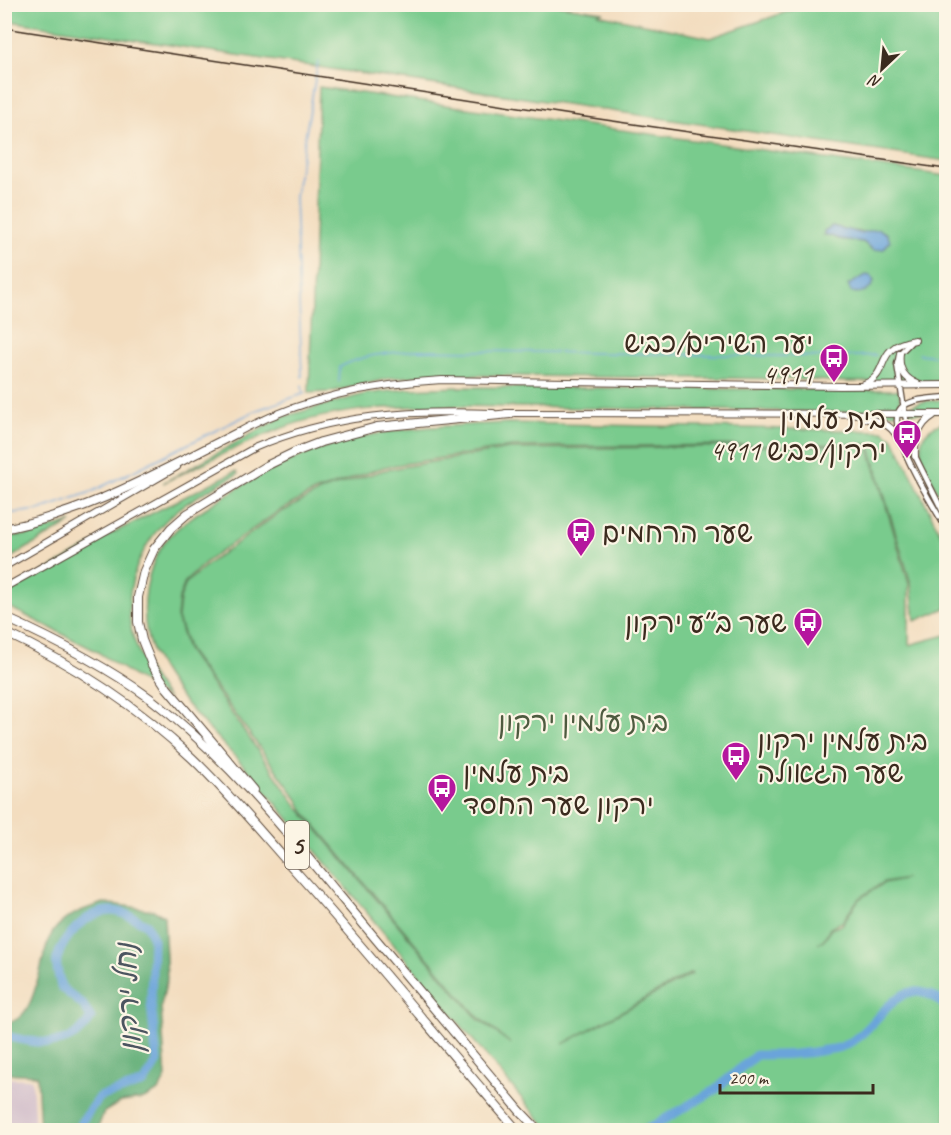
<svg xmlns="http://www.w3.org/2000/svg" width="951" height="1135" font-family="Caveat,'Playpen Sans Hebrew',sans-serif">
<rect width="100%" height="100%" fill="#fcf5e5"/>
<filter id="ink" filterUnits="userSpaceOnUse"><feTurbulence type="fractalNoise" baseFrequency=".0167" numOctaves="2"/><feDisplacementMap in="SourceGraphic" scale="12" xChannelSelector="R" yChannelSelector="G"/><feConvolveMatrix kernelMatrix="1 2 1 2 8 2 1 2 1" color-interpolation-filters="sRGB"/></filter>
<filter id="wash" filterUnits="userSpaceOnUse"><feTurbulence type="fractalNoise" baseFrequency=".008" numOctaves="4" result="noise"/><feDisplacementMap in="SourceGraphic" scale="24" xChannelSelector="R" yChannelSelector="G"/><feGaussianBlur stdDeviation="1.35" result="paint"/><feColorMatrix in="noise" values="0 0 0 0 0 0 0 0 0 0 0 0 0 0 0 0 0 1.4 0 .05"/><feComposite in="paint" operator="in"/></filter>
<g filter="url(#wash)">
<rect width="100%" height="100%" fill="#f3ddbf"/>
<path fill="#d1bdca" d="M4,1078L32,1079L35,1130H5Z"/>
<path fill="#79cb8d" stroke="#5a7a56" stroke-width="1.5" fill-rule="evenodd" d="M5,4H550L604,12L597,14L710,38L807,5H946V161L16,22L5,19Z
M319,87L946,176V381L848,382L793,379L434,375L391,378L330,392L309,393ZM832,226L849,231L865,232L871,249L863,242L839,239L828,234L824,235Z
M458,387L899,390L901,405L896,413L453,406C395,406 334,408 280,429C240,444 201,465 163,483L282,417L365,394L407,389Z
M946,399V412L908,413L906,408L921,402Z
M946,422V507C932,480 897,434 946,422Z
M507,423L883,431L892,437L898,447L946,545V608L915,621L911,584L869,444L512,447L384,467L314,492L279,511L207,561L185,582L179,598L177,617L187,650L298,807L478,1019L511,1044L477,1016L304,812L298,800L189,651L178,618L180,599L186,583L209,563L278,514L323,490L384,470L509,449L868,445L909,584V645L946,635V1130H550L534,1113C442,1003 350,892 258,782C223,740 159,688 147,635C141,606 146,571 162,546C174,528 194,515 212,504C260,473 314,445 371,435C416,426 462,425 507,423ZM907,878L884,883L859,899L842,925L831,929L824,940L818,943L824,939L830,928L842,922L859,898L884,882ZM691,973L692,974L563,1044Z
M236,471L238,474C218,485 197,495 179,509C141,538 119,592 134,639C141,662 154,680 168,699L96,651L5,605V594L105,537Z
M72,522L5,561V537L27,535Z"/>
<path fill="#62af78" stroke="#4e6c4b" stroke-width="1.5" d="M104,903L153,910L164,916L167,979L161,1006L166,1077L159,1091L144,1099L121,1102L104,1112L97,1130H40L37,1075L5,1073V1022C37,1024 39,959 50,937C59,918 85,908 104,903Z"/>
<path fill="#6ba4da" stroke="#53677c" stroke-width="1.5" d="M832,226L860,233L879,229L887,234L890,241L884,249L874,250L863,242L839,239L828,235H824V231Z
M866,275L871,276L874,281C871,292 861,294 851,292L848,285Z"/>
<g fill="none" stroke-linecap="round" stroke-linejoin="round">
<path stroke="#6ba4da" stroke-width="1.5" d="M919,354L946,357
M302,377L295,197L318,62
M339,382L340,367C365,354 389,353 417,350L835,357L876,355
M302,385L303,393
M4,514L39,510L91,492L257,410L306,393"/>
<path stroke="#6ba4da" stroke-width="9" d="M4,1036C38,1043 70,1052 91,1018L83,1005L61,987C60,979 55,967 57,959C63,937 87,911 111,911C123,911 136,919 146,924L153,938L151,1003L157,1062L144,1083L99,1097L82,1121V1130
M646,1130L715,1090L756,1055C781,1055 801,1055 825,1050C831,1049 838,1049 843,1046C867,1036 878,1012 898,998C913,986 936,993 946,1008"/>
</g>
</g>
<g filter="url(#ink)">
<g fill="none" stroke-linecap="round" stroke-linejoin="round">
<g stroke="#574536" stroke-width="7">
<path id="street" d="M910,343L900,353L897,364L905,415L915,456L946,518
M946,397C932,399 912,398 901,408C882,428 935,508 946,528"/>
</g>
<g stroke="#574536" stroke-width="8">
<path id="secondary" d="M900,353C898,368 904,379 918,384
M864,384C892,374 872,347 915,340
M506,413L946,414
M864,418C885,423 892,424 902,445
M233,435C297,399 369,384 442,380L841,386L946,385
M915,456C914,441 919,424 933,416
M4,567L177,467
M4,588L254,448C333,414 408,410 493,413"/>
</g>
<g stroke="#574536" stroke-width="10">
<path id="highway" d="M4,529C90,512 160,471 237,433
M4,617C55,640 106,666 151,699C223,754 282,826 339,895C399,967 460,1039 520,1111L538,1130
M4,632C73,664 137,706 192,758C230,794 264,836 299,875C374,959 444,1046 517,1130
M253,790L167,688L152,665L142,640L138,622V597L144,571L154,549L171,528L187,514L266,466L295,452L321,442L377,427L510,414"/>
</g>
<use href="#street" stroke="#fff" stroke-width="4.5"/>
<use href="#secondary" stroke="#fff" stroke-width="6"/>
<use href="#highway" stroke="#fff" stroke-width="8"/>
<path stroke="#3b2a1e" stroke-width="1.5" d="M4,28L578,116L946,169"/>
</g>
</g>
<defs>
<g id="bus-pin" transform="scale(1.5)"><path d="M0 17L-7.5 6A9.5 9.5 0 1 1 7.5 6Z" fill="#b5179e" stroke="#fcf5e5"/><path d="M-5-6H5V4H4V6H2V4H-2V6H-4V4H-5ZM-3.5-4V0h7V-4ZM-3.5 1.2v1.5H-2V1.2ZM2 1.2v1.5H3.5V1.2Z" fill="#fff"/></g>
</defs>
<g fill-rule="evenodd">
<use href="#bus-pin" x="834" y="358"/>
<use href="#bus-pin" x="907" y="434"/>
<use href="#bus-pin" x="581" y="532"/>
<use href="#bus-pin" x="808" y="622"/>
<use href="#bus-pin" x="736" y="756"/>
<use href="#bus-pin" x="442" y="788"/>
</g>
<g text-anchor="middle" stroke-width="4.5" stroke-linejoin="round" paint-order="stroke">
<rect fill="#fcf5e5" stroke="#75675a" stroke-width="1.5" x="285" y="821" width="24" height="48" rx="4.5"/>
<g font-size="27" font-weight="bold" fill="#3b2a1e">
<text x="297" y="854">5</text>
</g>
<g font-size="28" fill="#3b2a1e" stroke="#fcf5e5" text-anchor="end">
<text x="813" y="352">יער השירים/כביש<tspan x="813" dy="32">4911</tspan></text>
<text x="886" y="428">בית עלמין<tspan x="886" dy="32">ירקון/כביש 4911</tspan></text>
<text x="602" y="542" text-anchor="start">שער הרחמים</text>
<text x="787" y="632">שער ב״ע ירקון</text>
<text x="757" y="750" text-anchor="start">בית עלמין ירקון<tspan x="757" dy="32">שער הגאולה</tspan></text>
<text x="463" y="782" text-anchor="start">בית עלמין<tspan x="463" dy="32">ירקון שער החסד</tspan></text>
</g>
<g font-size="28" fill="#4e5a3f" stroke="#fcf5e5">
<text x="583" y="731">בית עלמין ירקון</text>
</g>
<g font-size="30" font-style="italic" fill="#4c5560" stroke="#fcf5e5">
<text transform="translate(128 998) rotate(-93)" y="10">נחל ירקון</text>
</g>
</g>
<rect width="951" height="1135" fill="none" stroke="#fcf5e5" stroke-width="24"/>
<g transform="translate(882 69) rotate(206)" stroke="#fcf5e5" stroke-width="4.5" paint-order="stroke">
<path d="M0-4.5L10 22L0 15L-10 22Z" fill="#3b2a1e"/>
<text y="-9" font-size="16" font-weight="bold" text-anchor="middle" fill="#3b2a1e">N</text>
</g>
<path d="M720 1084v9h153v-9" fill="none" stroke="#3b2a1e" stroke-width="3"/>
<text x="729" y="1084" font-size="18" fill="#3b2a1e" stroke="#fcf5e5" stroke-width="4.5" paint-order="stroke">200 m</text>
</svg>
